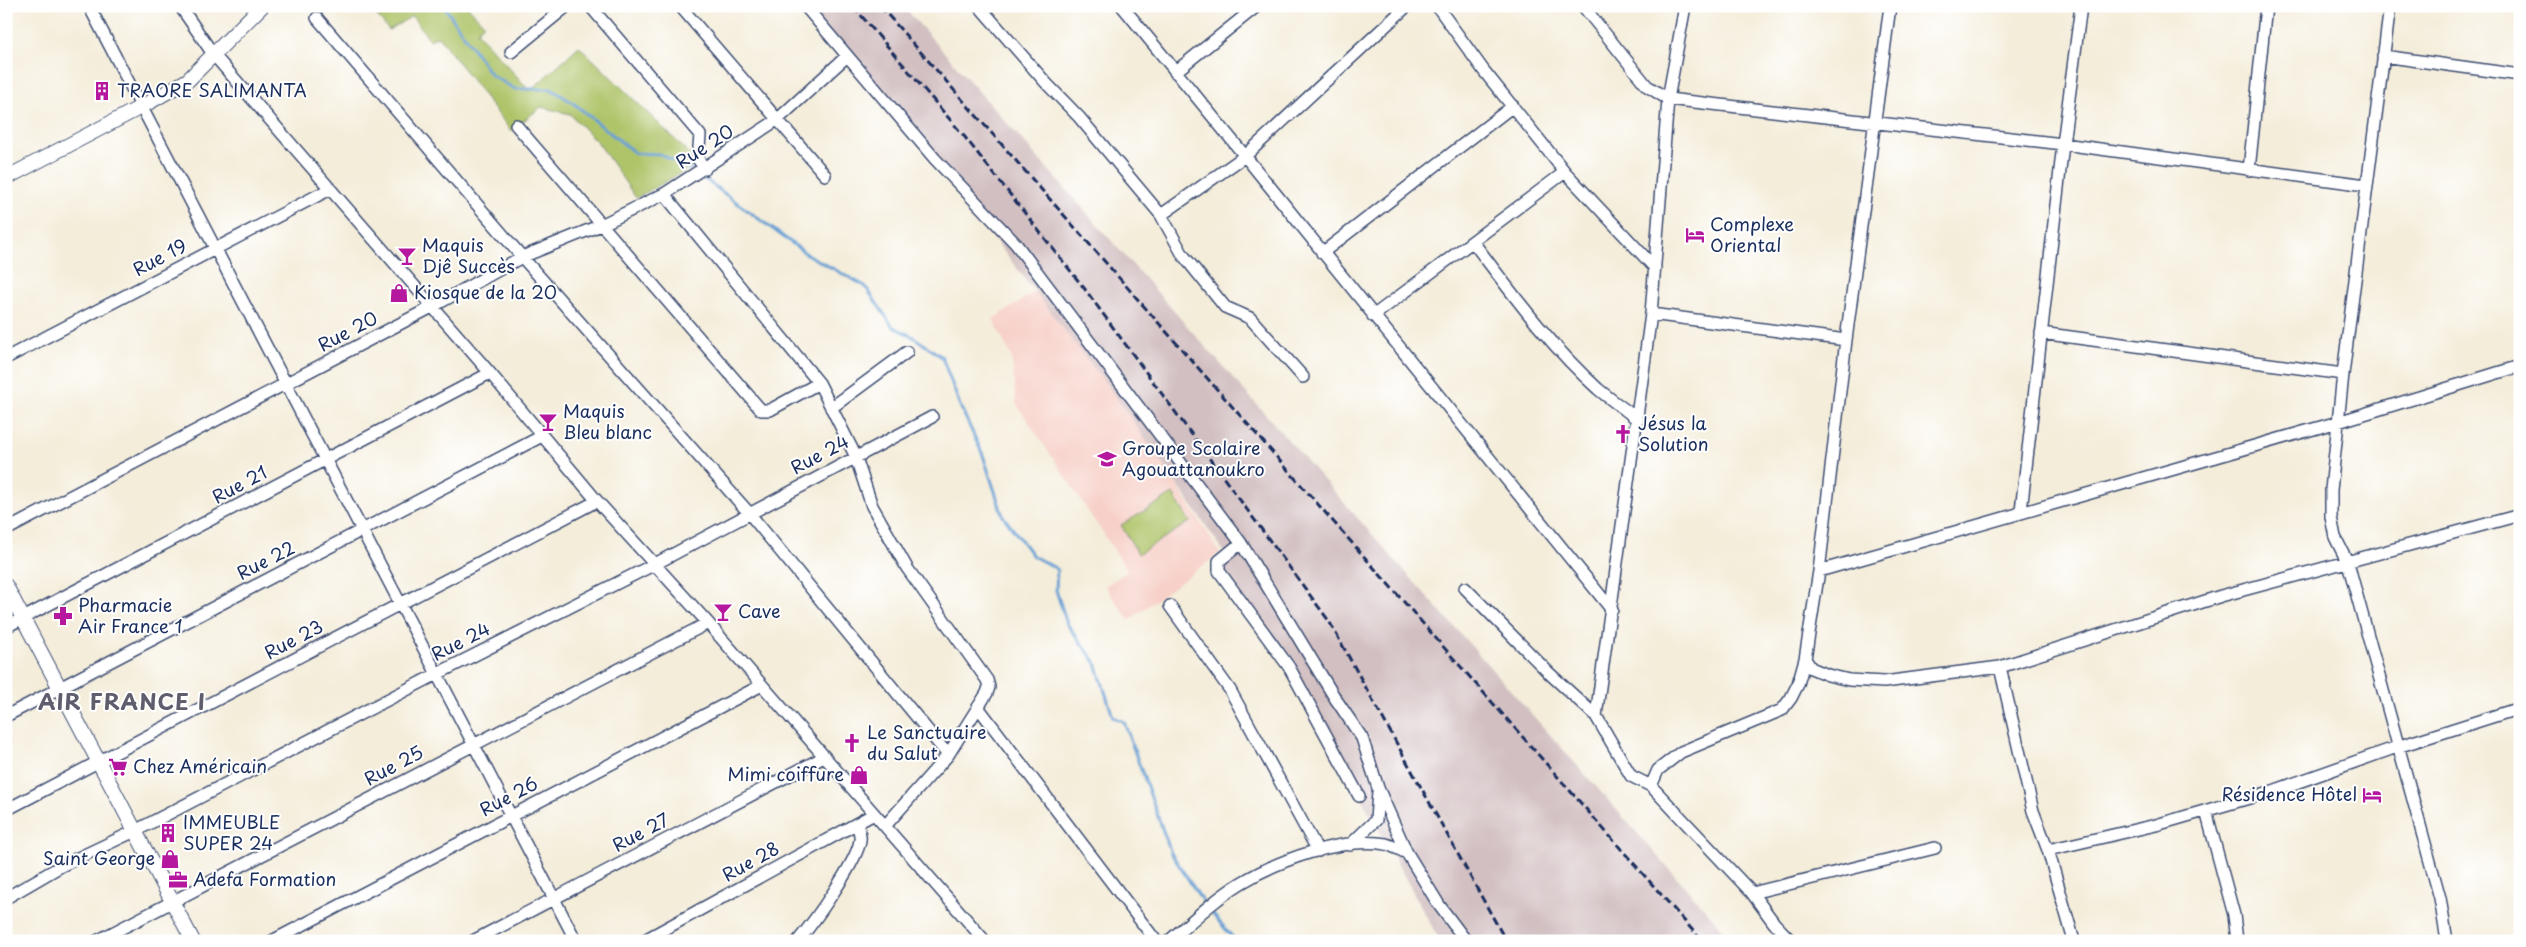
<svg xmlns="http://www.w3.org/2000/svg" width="2526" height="947" font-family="'Playpen Sans',sans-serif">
<rect width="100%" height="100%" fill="#fff"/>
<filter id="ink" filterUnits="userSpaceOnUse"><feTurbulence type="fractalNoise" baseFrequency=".02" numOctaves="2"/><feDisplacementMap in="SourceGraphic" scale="10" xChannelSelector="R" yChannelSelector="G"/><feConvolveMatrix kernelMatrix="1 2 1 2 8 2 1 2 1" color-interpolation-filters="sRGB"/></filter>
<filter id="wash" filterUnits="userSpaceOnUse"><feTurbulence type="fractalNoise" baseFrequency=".0096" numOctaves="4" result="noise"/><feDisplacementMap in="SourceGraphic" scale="20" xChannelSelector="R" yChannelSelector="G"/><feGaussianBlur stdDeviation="1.12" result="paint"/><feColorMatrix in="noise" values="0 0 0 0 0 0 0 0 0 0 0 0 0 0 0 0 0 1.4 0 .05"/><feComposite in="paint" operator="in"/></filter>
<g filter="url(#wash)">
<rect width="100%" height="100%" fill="#f4edda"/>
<path fill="#f7d1c9" d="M1037,291L1115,389L1220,553L1129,620L1105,586L1128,571L1016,403L1012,358L993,319Z"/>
<path fill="#d2bfc1" d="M805,6H903L1733,941H1440L1292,672L1217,566L1227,556L1113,393L948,179Z"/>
<path fill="#afc469" stroke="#657a64" d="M374,6H467L484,24L477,32L530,91L579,46L699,163L636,198L599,144L570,114L541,107L511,131L438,36L430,40L412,16L389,30L371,9Z
M1173,494L1190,522L1138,554L1121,525Z"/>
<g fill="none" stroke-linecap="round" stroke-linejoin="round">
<path stroke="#659fd4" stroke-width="3" d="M444,6L491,75L515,89H551L572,102L635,153L660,154L691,170
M702,177L808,255L865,286L893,327L912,336L942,357L961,408L983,455L1003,516L1033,556L1057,569L1056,590L1067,624L1096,663L1113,717L1124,722L1171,853L1205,905
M1209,910L1236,941"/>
</g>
</g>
<g filter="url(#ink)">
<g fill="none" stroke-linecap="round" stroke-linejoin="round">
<g stroke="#3c4c71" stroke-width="14">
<path id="minor" d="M89,6L576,941
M180,6L213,54L490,373L597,501L708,623L985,941
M590,6L700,135L698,159L705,169
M680,6L825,175
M805,6L935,159L1016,244L1241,543L1335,698L1362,738L1378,788L1407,853L1439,905L1466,941
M979,6L1047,84L1079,117L1161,215L1245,156L1407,6
M1122,6L1245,156L1612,610
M1437,6L1484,71L1565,172L1655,268
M1583,6L1647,86L1668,99L2063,144L2366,185
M2390,6L2343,374L2331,490V517L2335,537L2348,563L2440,898L2447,941
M317,18L522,257L749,513L948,755
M511,52L567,6
M2383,56L2520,75
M1175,72L1257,6
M516,125L761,410H770L819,383
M2249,170L2266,6
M664,194L819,383L855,455L872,506L907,568L987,680L989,687L987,693L948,755L885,826
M1161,215L1183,255L1225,307L1250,318L1303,377
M1473,242C1512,293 1550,346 1598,389C1611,400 1625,409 1638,420
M1322,253L1513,106
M1651,314L1846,340
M1373,316L1565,172
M2041,333L2343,374
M6,358L330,189
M831,408L907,352
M2021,511L2063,144L2081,6
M6,530L432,307L522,257L601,225L664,194L777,120L847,56
M1241,543L1219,561V571L1289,667L1359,796
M1819,571L2338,422L2520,366
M1465,588L1549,673L1596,716L1631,776L1651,786L1752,893L1774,923L1791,941
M1170,606L1230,690L1318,851
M6,627L490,373
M1805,659L1811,668L1828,675L1849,680L1884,682L2000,667L2221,596L2520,515
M2000,667L2033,811L2048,850L2074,941
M978,707L1156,941
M6,716L542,436
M1596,716L1651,314L1668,99L1685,6
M1651,786L1658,770L1681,752L1782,710L1791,698L1798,684L1805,659L1819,571L1846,340L1890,6
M6,810L597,501
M2206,811L2234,915L2237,941
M1350,845L1376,820L1378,792
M2048,850L2156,825L2270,792L2397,747L2520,708
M1752,893L1935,848
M6,898L61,866L135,831L437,674L653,565L932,417
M97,941L708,623
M272,941L762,685
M473,941L824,757
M643,941L874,814
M798,941C813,923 858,861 860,840C861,835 859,830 857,825
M1169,941C1192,921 1215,899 1241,883C1277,861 1343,836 1386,844C1393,846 1400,850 1407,853"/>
</g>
<g stroke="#3c4c71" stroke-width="16">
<path id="major" d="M6,178L141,107L188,80L262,6
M6,586L193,941"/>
</g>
<use href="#minor" stroke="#fff" stroke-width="11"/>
<use href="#major" stroke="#fff" stroke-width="14"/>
<path stroke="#1b2f5e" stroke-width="3" stroke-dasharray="8 4" stroke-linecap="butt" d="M853,6L964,136L1084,288L1329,621L1506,941
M880,6L1702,941"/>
</g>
</g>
<defs>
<g id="building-bare" transform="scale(1.5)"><path d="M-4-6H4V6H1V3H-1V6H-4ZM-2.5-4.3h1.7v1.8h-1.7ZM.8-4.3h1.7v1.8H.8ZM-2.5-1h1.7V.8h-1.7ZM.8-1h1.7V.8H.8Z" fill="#b5179e" stroke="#fff" stroke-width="2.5" paint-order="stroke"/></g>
<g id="hotel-bare" transform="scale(1.5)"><path d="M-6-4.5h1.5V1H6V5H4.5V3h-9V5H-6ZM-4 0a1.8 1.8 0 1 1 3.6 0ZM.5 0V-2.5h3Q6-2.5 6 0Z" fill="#b5179e" stroke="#fff" stroke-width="2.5" paint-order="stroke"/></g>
<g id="bar-bare" transform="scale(1.5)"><path d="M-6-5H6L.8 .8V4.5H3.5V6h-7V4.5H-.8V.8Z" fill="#b5179e" stroke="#fff" stroke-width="2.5" paint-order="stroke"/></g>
<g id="shop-bare" transform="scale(1.5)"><path d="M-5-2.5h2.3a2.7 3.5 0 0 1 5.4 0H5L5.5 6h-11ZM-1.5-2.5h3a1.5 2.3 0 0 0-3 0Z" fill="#b5179e" stroke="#fff" stroke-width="2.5" paint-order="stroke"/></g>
<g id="church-bare" transform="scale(1.5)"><path d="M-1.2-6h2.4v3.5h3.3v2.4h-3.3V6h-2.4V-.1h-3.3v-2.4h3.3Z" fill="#b5179e" stroke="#fff" stroke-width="2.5" paint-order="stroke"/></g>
<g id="school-bare" transform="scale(1.5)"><path d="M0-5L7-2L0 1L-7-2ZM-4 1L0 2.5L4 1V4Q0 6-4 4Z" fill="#b5179e" stroke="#fff" stroke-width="2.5" paint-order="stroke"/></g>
<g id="pharmacy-bare" transform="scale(1.5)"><path d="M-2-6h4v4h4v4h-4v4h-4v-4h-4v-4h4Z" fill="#b5179e" stroke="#fff" stroke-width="2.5" paint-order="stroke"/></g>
<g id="supermarket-bare" transform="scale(1.5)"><path d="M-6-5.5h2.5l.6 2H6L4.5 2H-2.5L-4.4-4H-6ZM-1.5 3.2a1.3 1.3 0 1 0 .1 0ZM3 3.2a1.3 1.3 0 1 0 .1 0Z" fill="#b5179e" stroke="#fff" stroke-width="2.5" paint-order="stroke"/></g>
<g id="office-bare" transform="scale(1.5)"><path d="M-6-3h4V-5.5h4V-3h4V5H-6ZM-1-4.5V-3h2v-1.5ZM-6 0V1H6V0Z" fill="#b5179e" stroke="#fff" stroke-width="2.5" paint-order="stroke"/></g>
</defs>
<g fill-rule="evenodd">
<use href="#building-bare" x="102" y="91"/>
<use href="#hotel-bare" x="1695" y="235"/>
<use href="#bar-bare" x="407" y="256"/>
<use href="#shop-bare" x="399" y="293"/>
<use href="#bar-bare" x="548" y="422"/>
<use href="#church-bare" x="1623" y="434"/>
<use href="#school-bare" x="1107" y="459"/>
<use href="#bar-bare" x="723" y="612"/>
<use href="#pharmacy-bare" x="63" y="616"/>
<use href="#church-bare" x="852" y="743"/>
<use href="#supermarket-bare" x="118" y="767"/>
<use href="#shop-bare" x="859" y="775"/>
<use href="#hotel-bare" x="2372" y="795"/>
<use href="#building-bare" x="168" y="833"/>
<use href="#shop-bare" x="170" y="859"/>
<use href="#office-bare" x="178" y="880"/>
</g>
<g text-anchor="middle" stroke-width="4" stroke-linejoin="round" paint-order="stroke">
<g font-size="18" fill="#1b2f5e" stroke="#fff" text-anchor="start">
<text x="117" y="97">TRAORE SALIMANTA</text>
<text x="1710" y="231">Complexe<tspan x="1710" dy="21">Oriental</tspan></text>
<text x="422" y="252">Maquis<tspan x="422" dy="21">Djê Succès</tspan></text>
<text x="414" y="299">Kiosque de la 20</text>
<text x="563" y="418">Maquis<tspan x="563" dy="21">Bleu blanc</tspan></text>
<text x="1638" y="430">Jésus la<tspan x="1638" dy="21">Solution</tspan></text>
<text x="1122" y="455">Groupe Scolaire<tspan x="1122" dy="21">Agouattanoukro</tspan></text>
<text x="78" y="612">Pharmacie<tspan x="78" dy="21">Air France 1</tspan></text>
<text x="738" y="618">Cave</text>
<text x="867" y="739">Le Sanctuaire<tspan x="867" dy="21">du Salut</tspan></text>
<text x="133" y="773">Chez Américain</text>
<text x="844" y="781" text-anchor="end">Mimi coiffure</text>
<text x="2357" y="801" text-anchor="end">Résidence Hôtel</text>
<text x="183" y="829">IMMEUBLE<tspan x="183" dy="21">SUPER 24</tspan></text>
<text x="155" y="865" text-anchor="end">Saint George</text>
<text x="193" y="886">Adefa Formation</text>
</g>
<g font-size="18" fill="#1b2f5e" stroke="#fff">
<text transform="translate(705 147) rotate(-33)" y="6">Rue 20</text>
<text transform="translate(160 258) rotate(-28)" y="6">Rue 19</text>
<text transform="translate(348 332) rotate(-28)" y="6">Rue 20</text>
<text transform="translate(820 455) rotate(-28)" y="6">Rue 24</text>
<text transform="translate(240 485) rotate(-28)" y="6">Rue 21</text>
<text transform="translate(266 561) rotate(-27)" y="6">Rue 22</text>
<text transform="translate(294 640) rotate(-28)" y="6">Rue 23</text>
<text transform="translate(461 642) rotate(-27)" y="6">Rue 24</text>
<text transform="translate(394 766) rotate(-28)" y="6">Rue 25</text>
<text transform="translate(509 797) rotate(-28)" y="6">Rue 26</text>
<text transform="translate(641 833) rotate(-28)" y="6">Rue 27</text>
<text transform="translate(751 862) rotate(-29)" y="6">Rue 28</text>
</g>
<g font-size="22" font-weight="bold" letter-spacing="1" fill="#605e6c" stroke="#fff">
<text x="122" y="710">AIR FRANCE I</text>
</g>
</g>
<rect width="2526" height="947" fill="none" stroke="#fff" stroke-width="25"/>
</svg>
